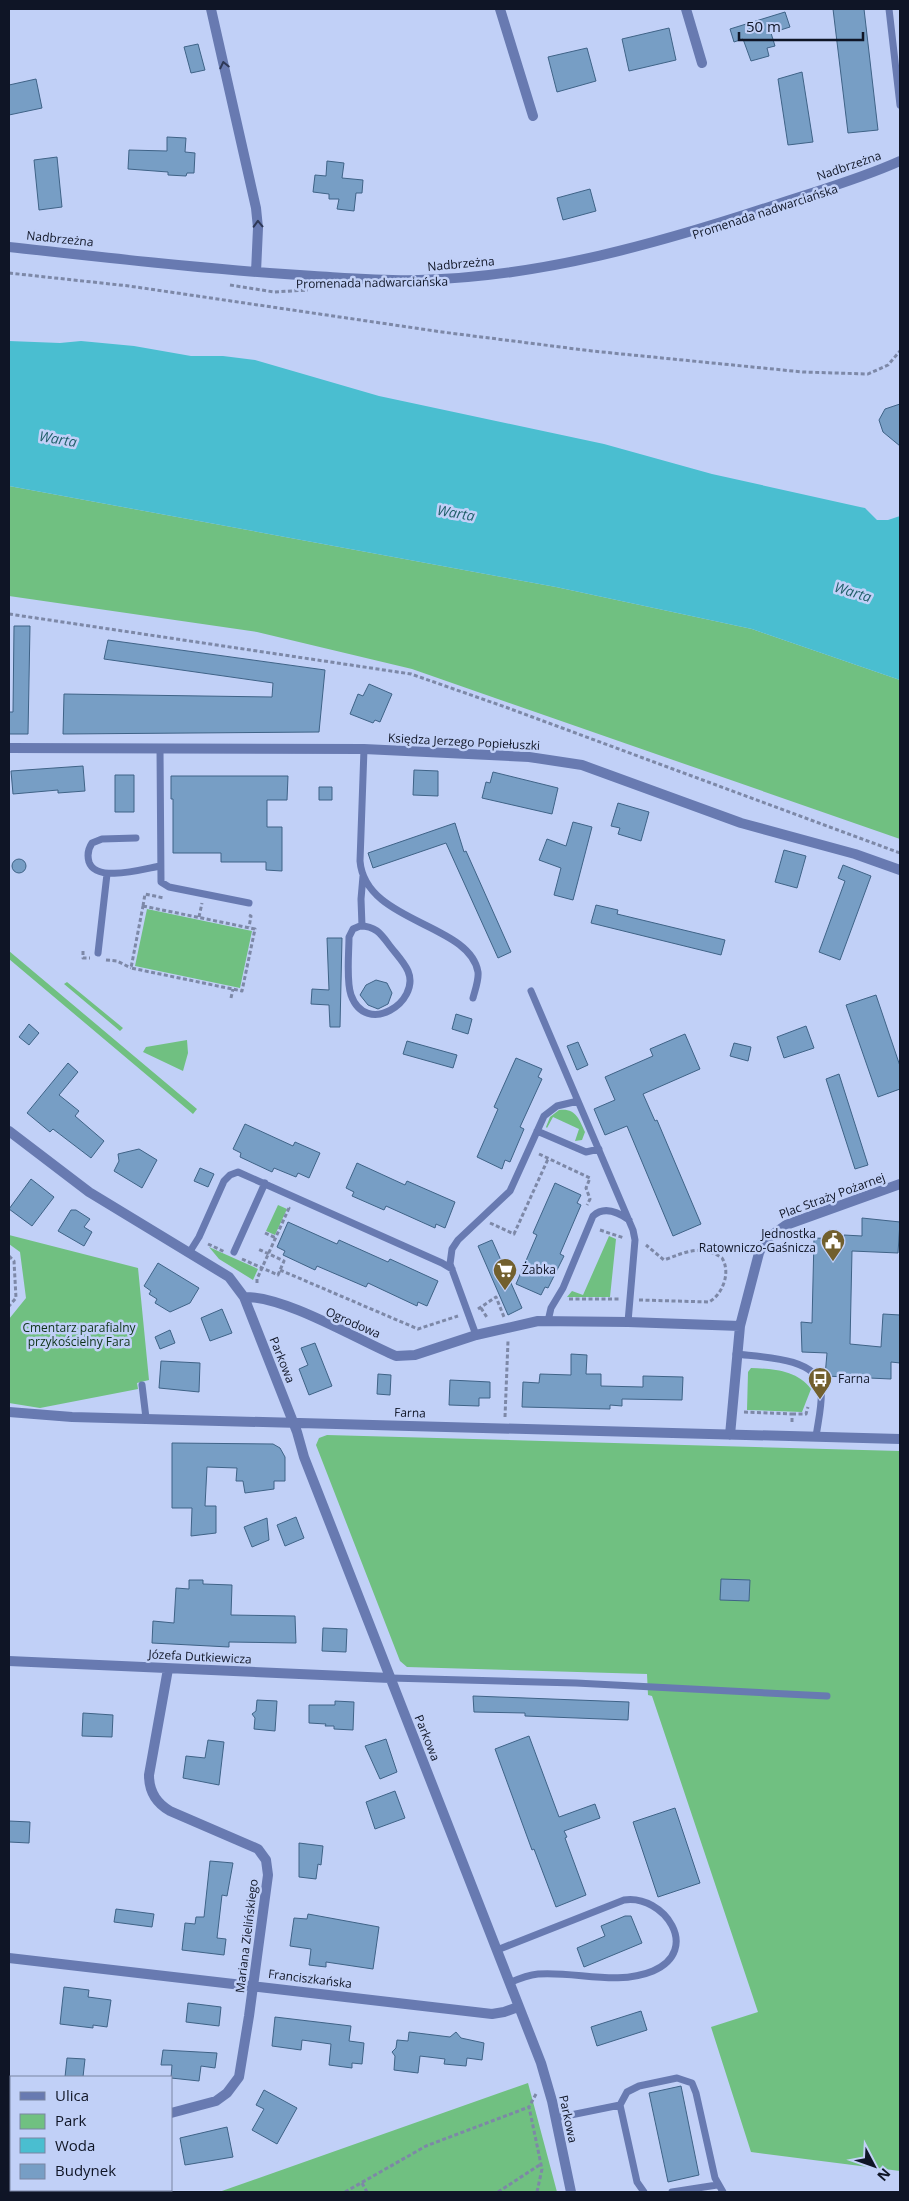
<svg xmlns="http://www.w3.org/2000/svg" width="909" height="2201" font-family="'Open Sans',sans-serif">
<rect width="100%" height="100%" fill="#c1d0f7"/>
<path fill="#70c081" d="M9,486L556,587L752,629L900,680V839L412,669L257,632L9,596Z
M147,909L252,931L240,988L135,966Z
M9,951L197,1109L193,1114L9,959Z
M67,982L123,1028L120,1031L64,984Z
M187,1040L188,1053L183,1071L143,1052L146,1047Z
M559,1110C576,1108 579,1119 585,1132L582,1140L575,1141L579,1129L553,1117L547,1128L546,1127L550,1117Z
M278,1205L287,1209L275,1235L266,1231Z
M9,1235L138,1268L149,1380L137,1383L138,1389L40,1408L9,1403V1319L26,1298L20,1252L9,1244Z
M609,1236L616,1239L610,1297H567L572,1291L583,1295Z
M209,1247L258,1269L253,1280L219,1259Z
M751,1368C773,1369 797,1370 811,1389L802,1412L747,1410L748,1372Z
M327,1435L900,1451V2171L751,2152L711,2027L758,2012L652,1696L648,1695L647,1674L407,1667L400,1661L316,1445L319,1438Z
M528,2083L557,2192H219Z"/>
<path fill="#4abed0" d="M9,341L60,343L81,341L134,346L191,356H223L255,360L379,396L604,444L712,474L860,507L865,508L877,520H888L900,516V680L752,629L556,587L9,486Z"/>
<path fill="#779ec5" stroke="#3f6387" d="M833,9H864L878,130L848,133Z
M785,12L790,27L771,33L775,46L767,48L769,56L751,61L743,39L734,42L730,29Z
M669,28L676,60L629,71L622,39Z
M198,44L205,70L191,73L184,47Z
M587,48L596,81L557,92L548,57Z
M802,72L813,142L788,145L778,79Z
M36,79L42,108L9,115V85Z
M167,137L186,138L185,152L195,153L194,173H187L186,176L168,175V172L128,169L129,150L167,151Z
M57,157L62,207L39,210L34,160Z
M327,161L344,163L342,178L363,180L362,193H356L354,211L337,209L339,199H329V194L313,192L315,175L326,176Z
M590,189L596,211L563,220L557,198Z
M900,404V446L883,432L879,420L885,409Z
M14,626H30L28,734H9V712H13Z
M108,640L325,670L319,732L63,734L64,694L272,697L273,683L104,659Z
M369,684L392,694L380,722L375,720L373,723L350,714L358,694L363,696Z
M83,766L85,791L58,793V790L13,794L11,771Z
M414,770L438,771V796L413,795Z
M493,772L558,788L552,814L482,798L486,782L490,783Z
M115,775H134V812H115Z
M171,776H288L287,800H267V827H282V871L266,870V862H221V853H173V799H171Z
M319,787H332V800H319Z
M618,803L649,812L641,841L618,834L620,828L611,826Z
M573,822L592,827L573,900L554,895L561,868L539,860L547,839L566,846Z
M455,823L464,852L466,851L511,952L498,958L446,843L373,868L368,853Z
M784,850L806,856L797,888L775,882Z
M12 866a7 7 0 1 1 14 0a7 7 0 1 1-14 0Z
M843,865L871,876L840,960L819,952L845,881L838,878Z
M596,905L618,910L617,914L725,940L721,955L591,923Z
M327,938H342L340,1027H330L329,1005L311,1004L312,989L329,990Z
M376,980L387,983L392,993L388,1004L378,1009L368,1005L360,995L366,985Z
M876,995L900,1066V1089L878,1097L846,1005Z
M456,1014L472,1019L468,1034L452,1029Z
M29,1024L39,1033L29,1045L19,1037Z
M806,1026L814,1048L784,1058L777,1037Z
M685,1034L700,1069L643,1094L655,1121L657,1120L701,1224L673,1236L627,1126L605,1135L594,1109L615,1100L605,1077L653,1056L650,1049Z
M407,1041L457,1055L453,1068L403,1054Z
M578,1042L588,1065L577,1070L567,1046Z
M734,1043L751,1047L748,1061L730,1056Z
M516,1058L542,1069L538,1077L542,1079L520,1127L524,1129L510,1162L505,1160L502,1169L477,1157L498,1109L494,1107Z
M68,1063L78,1072L59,1095L79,1111L75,1116L104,1141L91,1158L53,1129L50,1132L27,1113Z
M839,1074L868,1165L855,1169L826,1079Z
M245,1124L293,1146L295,1142L320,1153L309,1178L298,1173L296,1177L274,1168L272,1172L240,1157L241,1153L233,1149Z
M139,1149L157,1160L142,1188L114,1171L119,1161L118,1154Z
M357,1163L405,1185L407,1181L455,1202L445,1228L436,1224L435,1228L386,1206L384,1210L352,1196L354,1192L346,1188Z
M200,1168L214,1174L208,1187L194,1181Z
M31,1179L54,1197L32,1226L9,1209Z
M555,1183L581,1195L577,1203L581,1205L560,1254L564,1256L548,1288L545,1287L541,1295L516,1284L537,1235L533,1233Z
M71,1210H76L90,1219L84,1227L92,1232L84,1246L58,1231Z
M862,1218L900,1222L898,1253L852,1251L850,1344L881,1347L883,1314L900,1315V1363L891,1362V1379L825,1376L827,1353L802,1352L801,1322L812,1323L814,1238L844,1239V1235L862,1236Z
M288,1222L337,1244L339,1240L388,1262L390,1259L438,1281L427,1306L418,1302L417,1306L368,1283L366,1287L317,1266L315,1270L283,1255L285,1251L277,1247Z
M492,1240L522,1308L508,1315L478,1246Z
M158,1263L199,1288L190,1303L170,1312L155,1303L157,1299L149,1294L151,1291L144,1286Z
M222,1309L232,1333L210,1341L201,1318Z
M170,1330L175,1343L160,1349L155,1337Z
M315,1343L332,1386L309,1395L299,1369L308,1365L301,1348Z
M571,1354L587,1355L586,1374H601V1386L643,1387V1376L683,1377L682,1400L622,1399V1406L610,1405V1409L522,1407L523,1382L539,1383L540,1374L571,1375Z
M161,1361L200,1363L199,1392L159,1388Z
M378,1374L391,1375L390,1395L377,1394Z
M450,1380L490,1382V1398H479V1406L449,1405Z
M172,1443L273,1444L280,1448L285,1457V1481H274V1489L245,1493L243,1481H236L237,1468L207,1467L205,1506H216V1533L191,1536L192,1508H172Z
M296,1517L304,1538L285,1546L277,1525Z
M267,1518L269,1540L252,1547L244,1527Z
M721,1579L750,1580L749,1601L720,1600Z
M189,1580H203V1584L232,1585L231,1615L295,1616L296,1643L229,1642V1647L152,1643L153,1621L174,1623L176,1588L189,1589Z
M323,1628L347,1629L346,1652L322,1651Z
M473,1696L629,1702L628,1720L525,1716V1713L474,1712Z
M257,1700L277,1701L275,1731L254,1729L255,1718L252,1714L256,1711Z
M335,1701L354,1702L353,1730L334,1729V1726H325L326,1724L309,1723V1705H335Z
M83,1713L113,1715L112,1737L82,1736Z
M529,1736L559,1817L595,1804L600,1818L564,1831L567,1837L565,1838L586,1895L556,1907L534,1849L532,1850L495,1749Z
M386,1739L397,1772L380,1779L365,1746Z
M208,1740L224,1742L219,1785L183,1778L186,1756L205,1758Z
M395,1791L405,1818L375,1829L366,1802Z
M675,1808L700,1883L658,1897L633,1822Z
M9,1821L30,1822L29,1843L9,1842Z
M299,1843L323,1846L321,1865L318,1864L316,1879L299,1877Z
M210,1861L233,1863L227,1896L222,1895L217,1938L226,1939L224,1955L182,1950L185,1923L195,1924L196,1917H204Z
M116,1909L154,1914L152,1927L114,1922Z
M308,1914L379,1927L373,1969L326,1962V1967L309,1965L311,1949L290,1946L294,1918L307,1919Z
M625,1916H631L642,1943L584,1967L577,1948L605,1936L601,1926Z
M64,1987L89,1990L88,1997L111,2000L107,2027L93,2025V2028L60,2024Z
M188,2003L221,2007L219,2026L186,2022Z
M641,2011L647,2030L597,2046L591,2027Z
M275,2017L351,2026L349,2041L364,2043L362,2064L352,2063V2068L329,2065L331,2044L302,2040L301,2050L272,2046Z
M409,2032L450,2037L456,2032L461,2038L484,2043L482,2060L467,2058L466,2066L444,2064L445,2059L420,2056L418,2073L394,2070L395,2056L392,2052L396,2048L397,2040L408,2041Z
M163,2050L217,2053L215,2068L201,2066L199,2081L171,2078L172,2065H161Z
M67,2058L85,2059L83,2077H65Z
M681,2086L699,2175L668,2182L649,2093Z
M264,2090L297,2108L277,2144L252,2130L264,2109L256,2105Z
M227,2127L233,2157L185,2165L180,2138Z"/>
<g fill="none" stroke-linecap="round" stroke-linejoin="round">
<path stroke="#7d88a7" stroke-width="3" stroke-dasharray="4 2.5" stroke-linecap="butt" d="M9,273L129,286L442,332L592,351L803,372L868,374L888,365L900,351
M230,285L274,292L308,290
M9,614L411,674L508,708L900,853
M143,906L255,929L242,991L131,968Z
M143,906L145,894L164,898
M249,915L251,916L249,927
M199,917L202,903
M83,951V958H90
M106,960L117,961L131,968
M231,998L233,989
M539,1154L590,1178L586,1188L590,1199L587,1205
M490,1223L514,1234L548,1159
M600,1230L624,1238
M265,1233L276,1238
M208,1244L225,1252
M9,1256L14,1261L16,1298L9,1306
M242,1259L278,1275L284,1261L258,1249
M280,1270L418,1329L458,1316
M257,1283V1279L289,1208L287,1207
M569,1299H620
M639,1300L709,1302C723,1294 731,1272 722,1258C701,1244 686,1252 664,1260L646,1245
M481,1308L488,1319
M478,1309L496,1297L504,1317
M744,1412L792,1414V1424
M792,1414H806L808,1407
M505,1417L508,1341
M536,2094L529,2107L542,2169L537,2192
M362,2183L367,2192
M345,2192L426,2146L529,2107
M498,2192L541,2164"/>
<path stroke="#687ab1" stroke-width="7" d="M889,9L900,105
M160,748L161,882L169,887L249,903
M364,749L360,861C365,923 470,923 478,972C479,980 475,990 473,998
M136,838L102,839L92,843C88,849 87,855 89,862C96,883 143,869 160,866
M360,926C376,926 381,934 390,946C396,954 404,962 408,971C421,1002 366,1037 351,995C346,981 349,953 349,937L353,929Z
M362,926L361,899L363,876
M98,953L107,874
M531,991L633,1230L635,1240L628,1322
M537,1131L586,1152L599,1149
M234,1252L265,1183
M189,1253L199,1237L224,1181L230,1175L238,1172L442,1263L452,1269
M548,1321L551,1308L563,1288L593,1216C604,1206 618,1212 629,1220
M476,1335L450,1264L452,1249L458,1240L510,1191L544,1116L557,1106L578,1101
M736,1354C759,1357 816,1357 821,1387C823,1402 818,1421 816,1437
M142,1385L146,1418
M390,1678L576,1683L827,1696
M497,1950L624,1900C664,1894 702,1950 653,1971C617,1986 576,1971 538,1974C528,1975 518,1979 509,1983
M620,2105L627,2092L639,2086L677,2078L692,2083L696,2093L715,2178L723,2192
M556,2118L620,2105L637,2182L644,2192
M672,2192L717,2185"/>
<path stroke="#687ab1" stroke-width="10" d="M211,9L256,208L258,228L256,272
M500,9L533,116
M686,9L702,63
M9,247C110,258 212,270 314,276C348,278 384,281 419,280C541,277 660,243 775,205C817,191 860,179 900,161
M9,748L364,749L529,757L582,765L741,823L855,854L900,870
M9,1131L89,1192L229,1277L244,1297C285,1296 356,1339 396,1356L415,1355L476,1335L538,1321L628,1322L740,1326
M244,1297L297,1432L304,1457L541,2063L552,2101L571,2192
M9,1412L72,1417L900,1439
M730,1435L740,1326L759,1253L765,1240L786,1225L900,1184
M9,1661L390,1678
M168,1669L149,1775C149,1791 156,1803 170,1811L258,1849L266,1860L268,1875L249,2016L239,2077L227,2093L216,2101L171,2113
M9,1958L492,2014L504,2012L518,2007
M9,2164L11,2163"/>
</g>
<defs><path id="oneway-chevron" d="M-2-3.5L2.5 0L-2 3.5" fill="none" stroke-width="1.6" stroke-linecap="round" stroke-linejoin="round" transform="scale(1.25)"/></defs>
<g stroke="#2e3857">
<use href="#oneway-chevron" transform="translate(224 65) rotate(-103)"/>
<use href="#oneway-chevron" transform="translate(258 224) rotate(-92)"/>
</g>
<defs>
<g id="civic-pin" transform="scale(1.25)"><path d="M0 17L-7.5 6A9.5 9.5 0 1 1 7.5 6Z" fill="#72602e" stroke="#c1d0f7"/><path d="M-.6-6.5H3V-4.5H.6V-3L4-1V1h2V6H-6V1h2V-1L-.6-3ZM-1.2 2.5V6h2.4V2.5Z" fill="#fff"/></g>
<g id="supermarket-pin" transform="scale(1.25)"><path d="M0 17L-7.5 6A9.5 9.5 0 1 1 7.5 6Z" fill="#72602e" stroke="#c1d0f7"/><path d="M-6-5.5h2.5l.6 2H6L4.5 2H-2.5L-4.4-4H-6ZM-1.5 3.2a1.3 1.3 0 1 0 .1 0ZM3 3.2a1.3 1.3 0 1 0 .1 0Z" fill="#fff"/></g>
<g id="bus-pin" transform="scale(1.25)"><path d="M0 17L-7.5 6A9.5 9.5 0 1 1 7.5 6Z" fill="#72602e" stroke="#c1d0f7"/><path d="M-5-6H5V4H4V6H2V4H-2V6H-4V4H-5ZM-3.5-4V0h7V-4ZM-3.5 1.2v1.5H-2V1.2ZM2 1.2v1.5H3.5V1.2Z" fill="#fff"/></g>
</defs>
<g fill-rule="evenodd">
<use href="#civic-pin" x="833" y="1241"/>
<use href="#supermarket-pin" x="505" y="1270"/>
<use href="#bus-pin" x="820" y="1379"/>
</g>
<g text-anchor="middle" stroke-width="5" stroke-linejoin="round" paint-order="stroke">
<g font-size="12" fill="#0f1526" stroke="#c1d0f7">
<text transform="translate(849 166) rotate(-19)" y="4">Nadbrzeżna</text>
<text transform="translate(765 212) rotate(-18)" y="4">Promenada nadwarciańska</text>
<text transform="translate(60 239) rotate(6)" y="4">Nadbrzeżna</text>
<text transform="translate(461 264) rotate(-5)" y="4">Nadbrzeżna</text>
<text transform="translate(372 283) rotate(-1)" y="4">Promenada nadwarciańska</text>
<text transform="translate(464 742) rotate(3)" y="4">Księdza Jerzego Popiełuszki</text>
<text transform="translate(832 1196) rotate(-20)" y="4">Plac Straży Pożarnej</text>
<text transform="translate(353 1323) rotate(24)" y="4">Ogrodowa</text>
<text transform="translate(282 1360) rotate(68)" y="4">Parkowa</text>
<text transform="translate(410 1413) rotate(2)" y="4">Farna</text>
<text transform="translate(200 1657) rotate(3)" y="4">Józefa Dutkiewicza</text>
<text transform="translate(427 1738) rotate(68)" y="4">Parkowa</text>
<text transform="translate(247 1936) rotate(-83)" y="4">Mariana Zielińskiego</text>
<text transform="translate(310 1979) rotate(7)" y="4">Franciszkańska</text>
<text transform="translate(568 2119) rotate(78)" y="4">Parkowa</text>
</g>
<g font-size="12" fill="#0f1526" stroke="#c1d0f7" text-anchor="start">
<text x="816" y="1238" text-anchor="end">Jednostka<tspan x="816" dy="14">Ratowniczo-Gaśnicza</tspan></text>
<text x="522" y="1274">Żabka</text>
<text x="838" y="1383">Farna</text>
</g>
<g font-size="12" fill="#0e3318" stroke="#c1d0f7">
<text x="79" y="1332">Cmentarz parafialny<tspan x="79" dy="14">przykościelny Fara</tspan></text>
</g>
<g font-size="14" font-style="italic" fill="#205f69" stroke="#c1d0f7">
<text transform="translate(58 439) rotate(10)" y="5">Warta</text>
<text transform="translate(456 513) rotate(10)" y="5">Warta</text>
<text transform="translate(853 592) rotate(17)" y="5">Warta</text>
</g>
</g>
<rect width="909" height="2201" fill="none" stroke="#0f1526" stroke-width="20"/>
<rect x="10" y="2076" width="162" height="115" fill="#c1d0f7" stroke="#7a85a3"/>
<rect x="20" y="2092" width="25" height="8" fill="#687ab1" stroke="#7a85a3"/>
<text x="55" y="2101" font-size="15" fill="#0f1526">Ulica</text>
<rect x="20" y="2114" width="25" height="15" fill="#70c081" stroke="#7a85a3"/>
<text x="55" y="2126" font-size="15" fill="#0f1526">Park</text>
<rect x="20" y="2138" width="25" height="15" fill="#4abed0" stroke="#7a85a3"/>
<text x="55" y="2151" font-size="15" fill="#0f1526">Woda</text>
<rect x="20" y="2164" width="25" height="15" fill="#779ec5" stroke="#7a85a3"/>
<text x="55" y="2176" font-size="15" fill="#0f1526">Budynek</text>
<g transform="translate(874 2166) rotate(131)" stroke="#c1d0f7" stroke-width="4" paint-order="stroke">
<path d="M0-4L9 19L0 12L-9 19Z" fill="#0f1526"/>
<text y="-8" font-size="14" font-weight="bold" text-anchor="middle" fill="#0f1526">N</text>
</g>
<path d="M739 32v8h124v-8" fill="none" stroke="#0f1526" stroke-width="2.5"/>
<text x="746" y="32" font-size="15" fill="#0f1526" stroke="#c1d0f7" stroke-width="4" paint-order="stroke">50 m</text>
</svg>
